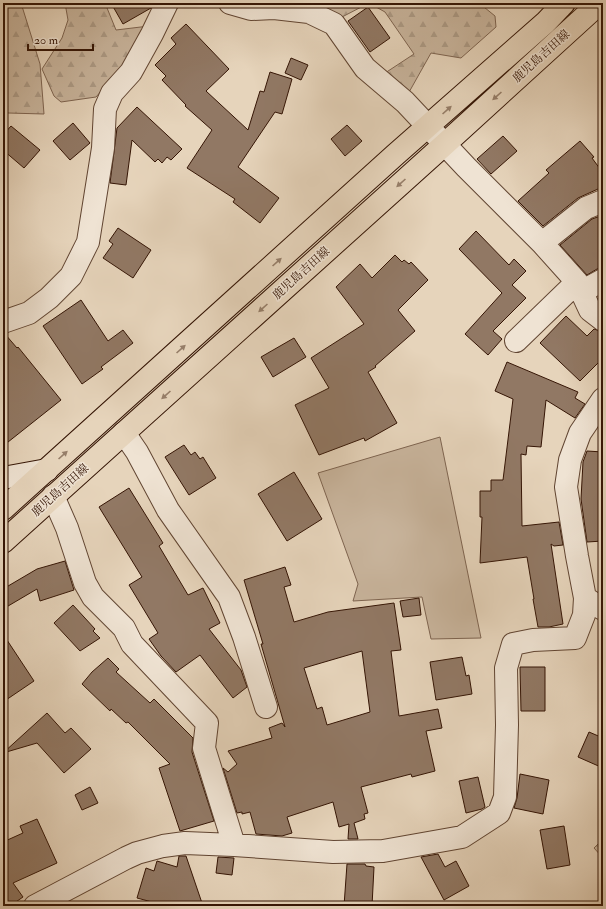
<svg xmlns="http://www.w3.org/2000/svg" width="606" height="909" font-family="'IM FELL Double Pica','Noto Serif JP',serif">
<defs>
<pattern id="forest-firs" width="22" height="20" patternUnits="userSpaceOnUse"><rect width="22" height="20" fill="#c8b49c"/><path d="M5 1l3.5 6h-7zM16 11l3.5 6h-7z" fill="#ac9a85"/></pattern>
</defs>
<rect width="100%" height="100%" fill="#e6d4bb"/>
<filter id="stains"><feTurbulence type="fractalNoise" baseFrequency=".005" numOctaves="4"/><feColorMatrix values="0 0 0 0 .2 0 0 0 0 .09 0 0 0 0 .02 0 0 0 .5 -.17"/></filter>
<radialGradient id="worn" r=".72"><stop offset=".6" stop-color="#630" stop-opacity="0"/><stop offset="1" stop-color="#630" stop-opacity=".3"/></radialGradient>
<path fill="#c8b49c" stroke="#7e6450" d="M440,437L481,638L431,639L422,597L353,601L358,584L318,473Z"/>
<path fill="url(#forest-firs)" stroke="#7e6450" d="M3,3H21L40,64L44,114L8,113L3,115Z
M65,3H105L116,30L149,26L138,49L96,97L61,102L54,96L42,69L62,38L68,20Z
M315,3H369L342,17L315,6Z
M369,3H479L495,16L496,27L461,58L431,53L408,94L379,77L414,54L385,12Z
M603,839V858L594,848Z"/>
<path fill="#917864" stroke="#351505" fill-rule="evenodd" d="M111,3H153L151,8L123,24Z
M368,7L390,38L370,52L348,21Z
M186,24L229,69L206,91L248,130L260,91L264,92L270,72L292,79L282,114L275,112L238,167L279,198L260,223L233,202L235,199L187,168L212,130L185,106L186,105L162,80L166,76L155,65L176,44L171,38Z
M291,58L308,65L301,80L285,73Z
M137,107L182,149L171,160L167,157L162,163L158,159L155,162L132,140L126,185L110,183L117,128Z
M73,123L90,143L70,160L53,141Z
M347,125L362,141L345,156L331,139Z
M11,126L40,150L24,168L3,150V135Z
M503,136L517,151L491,174L477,159Z
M580,141L594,157L592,158L603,173V189H598L578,198L543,226L518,201L549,173L546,170Z
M603,215V268L597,269L587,275L560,245L592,219Z
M118,228L151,250L133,278L103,258L113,244L109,241Z
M476,231L509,265L514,259L526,271L512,285L526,298L493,331L502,339L488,355L465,334L502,293L459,249Z
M395,255L402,262L404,260L409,264L411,262L428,280L398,310L415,331L375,366L376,367L368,372L397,423L365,441L364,438L319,455L295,405L329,388L311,358L364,324L336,287L360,264L372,278Z
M81,300L108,341L123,330L133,343L101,367L103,369L82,384L43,326Z
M566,316L587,336L594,329L603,332V358L580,381L540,343Z
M3,334H5L17,348L18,347L61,400L3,446Z
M294,338L306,357L273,377L261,357Z
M507,362L578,392L575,398L585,404L575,418L546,400L541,447L527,446L526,455L521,454L522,526L559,522L563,545L554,546L551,544L563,624L549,627H538L533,599H534L527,557L480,563L482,517H480V491H491V480H503L513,399L495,391Z
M184,445L191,455L195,452L200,459L203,457L216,478L189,495L165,457Z
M587,451L603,452V541L587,542L581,499L583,462Z
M294,472L322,519L287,541L258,494Z
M129,488L163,543L159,546L188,595L203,588L220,623L209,629L241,670L247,687L233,698L200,655L176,672L161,656L149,639L158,633L129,585L142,577L99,507Z
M65,561L74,590L40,601L37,589L3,609V589L37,569Z
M285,567L291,585L284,587L294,622L328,612L394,603L401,650L391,651L399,716L438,709L442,728L426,731L435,771L412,777L411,774L361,787L368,813L364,814L365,819L354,823L358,839H348L349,824L339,827L333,802L287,817L292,833L282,836L256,834L250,812L242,814V812L237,813L223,768L228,772L237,764L228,751L272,738L269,728L282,723L285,727L261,644H263L244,580ZM362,651L370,712L327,725L322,707L317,709L304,668Z
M419,598L421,615L403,617L400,601Z
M73,605L95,629L93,631L100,638L80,651L54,623Z
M3,634L34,681L3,702Z
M462,657L466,676L469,675L472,694L436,700L430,662Z
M108,658L119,669L116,672L150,703L154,699L193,738L192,752L214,821L180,831L159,768L170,764L128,722L126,723L111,709L110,711L82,684L92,672Z
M520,667H545V711H521Z
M47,713L65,733L71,728L91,749L64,773L37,743L3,753Z
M589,732L603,738V768L578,757Z
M520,774L549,780L543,814L514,808L517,798Z
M478,777L485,807L482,809L466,813L459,781Z
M90,787L98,803L82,810L75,795Z
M37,819L57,863L13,883L23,897L10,906H3V842L23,833L20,826Z
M564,826L570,865L547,869L540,830Z
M438,854L445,867L456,861L469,886L444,900L421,857Z
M179,856H186L203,906H167L137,898L146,868L154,871L157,861L177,867Z
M218,857L234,858L232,875L216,873Z
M347,864H365L366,866L374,867L372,906H344Z"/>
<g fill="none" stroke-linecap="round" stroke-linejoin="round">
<g stroke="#614532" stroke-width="24">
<path id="street" d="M230,3L251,9L274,8L309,12L334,24L365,68L405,102L466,167L542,243L577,282L590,310L603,320
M542,243L586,208L603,201
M581,292L603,280
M3,322L29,313L49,298L71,276L88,242L103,148L105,109L112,93L131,72L152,34L167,3
M516,341L577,282
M124,433L137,452L168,510L229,597L244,637L266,707
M53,496L67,528L85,583L93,597L124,628L132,644L207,723L204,748L234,845
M585,598L603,609
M35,906L126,858L137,853L163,846L185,843L234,845L333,852L383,851L462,837L499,813L505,797L507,725L506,668L513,644L533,640L575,638L584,615L585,598L577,556L566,487L570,460L580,433L603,399"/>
</g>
<g stroke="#351505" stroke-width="24">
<path id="secondary" d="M3,478L47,470"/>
</g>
<g stroke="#351505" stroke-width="24">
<path id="primary" d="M3,509L395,155L546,22L564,3
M3,542L445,144L591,11L598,3"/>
</g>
<use href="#street" stroke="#efe3d3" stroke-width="22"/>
<use href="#secondary" stroke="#efe3d3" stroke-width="22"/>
<use href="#primary" stroke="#e6d4bb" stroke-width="22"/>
</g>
<defs><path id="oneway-solid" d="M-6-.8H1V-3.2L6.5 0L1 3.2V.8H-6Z"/></defs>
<g fill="#967e69">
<use href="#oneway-solid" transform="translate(497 96) rotate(138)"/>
<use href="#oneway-solid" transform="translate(447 110) rotate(-42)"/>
<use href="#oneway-solid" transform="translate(401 183) rotate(138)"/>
<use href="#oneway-solid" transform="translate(277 262) rotate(-42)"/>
<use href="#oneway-solid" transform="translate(263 308) rotate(138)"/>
<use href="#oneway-solid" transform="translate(181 349) rotate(-42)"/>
<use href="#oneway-solid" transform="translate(166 395) rotate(138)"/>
<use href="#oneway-solid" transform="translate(63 455) rotate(-42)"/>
</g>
<g text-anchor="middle" stroke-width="3" stroke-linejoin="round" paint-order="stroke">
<g font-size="12" fill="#351505" stroke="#efe3d3">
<text transform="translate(541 56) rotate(-42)" y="4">鹿児島吉田線</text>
<text transform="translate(301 273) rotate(-42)" y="4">鹿児島吉田線</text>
<text transform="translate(60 490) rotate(-42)" y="4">鹿児島吉田線</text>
</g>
</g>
<rect width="606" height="909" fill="none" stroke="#e6d4bb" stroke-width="16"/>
<rect x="4" y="4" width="598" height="901" fill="none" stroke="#351505" stroke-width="2"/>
<rect x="8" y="8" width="590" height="893" fill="none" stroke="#351505"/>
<path d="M28 44v6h65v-6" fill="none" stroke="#351505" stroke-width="2"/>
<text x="34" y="44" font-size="12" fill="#351505" stroke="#efe3d3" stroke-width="3" paint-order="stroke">20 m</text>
<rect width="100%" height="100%" filter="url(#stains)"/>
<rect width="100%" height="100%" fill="url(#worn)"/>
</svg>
